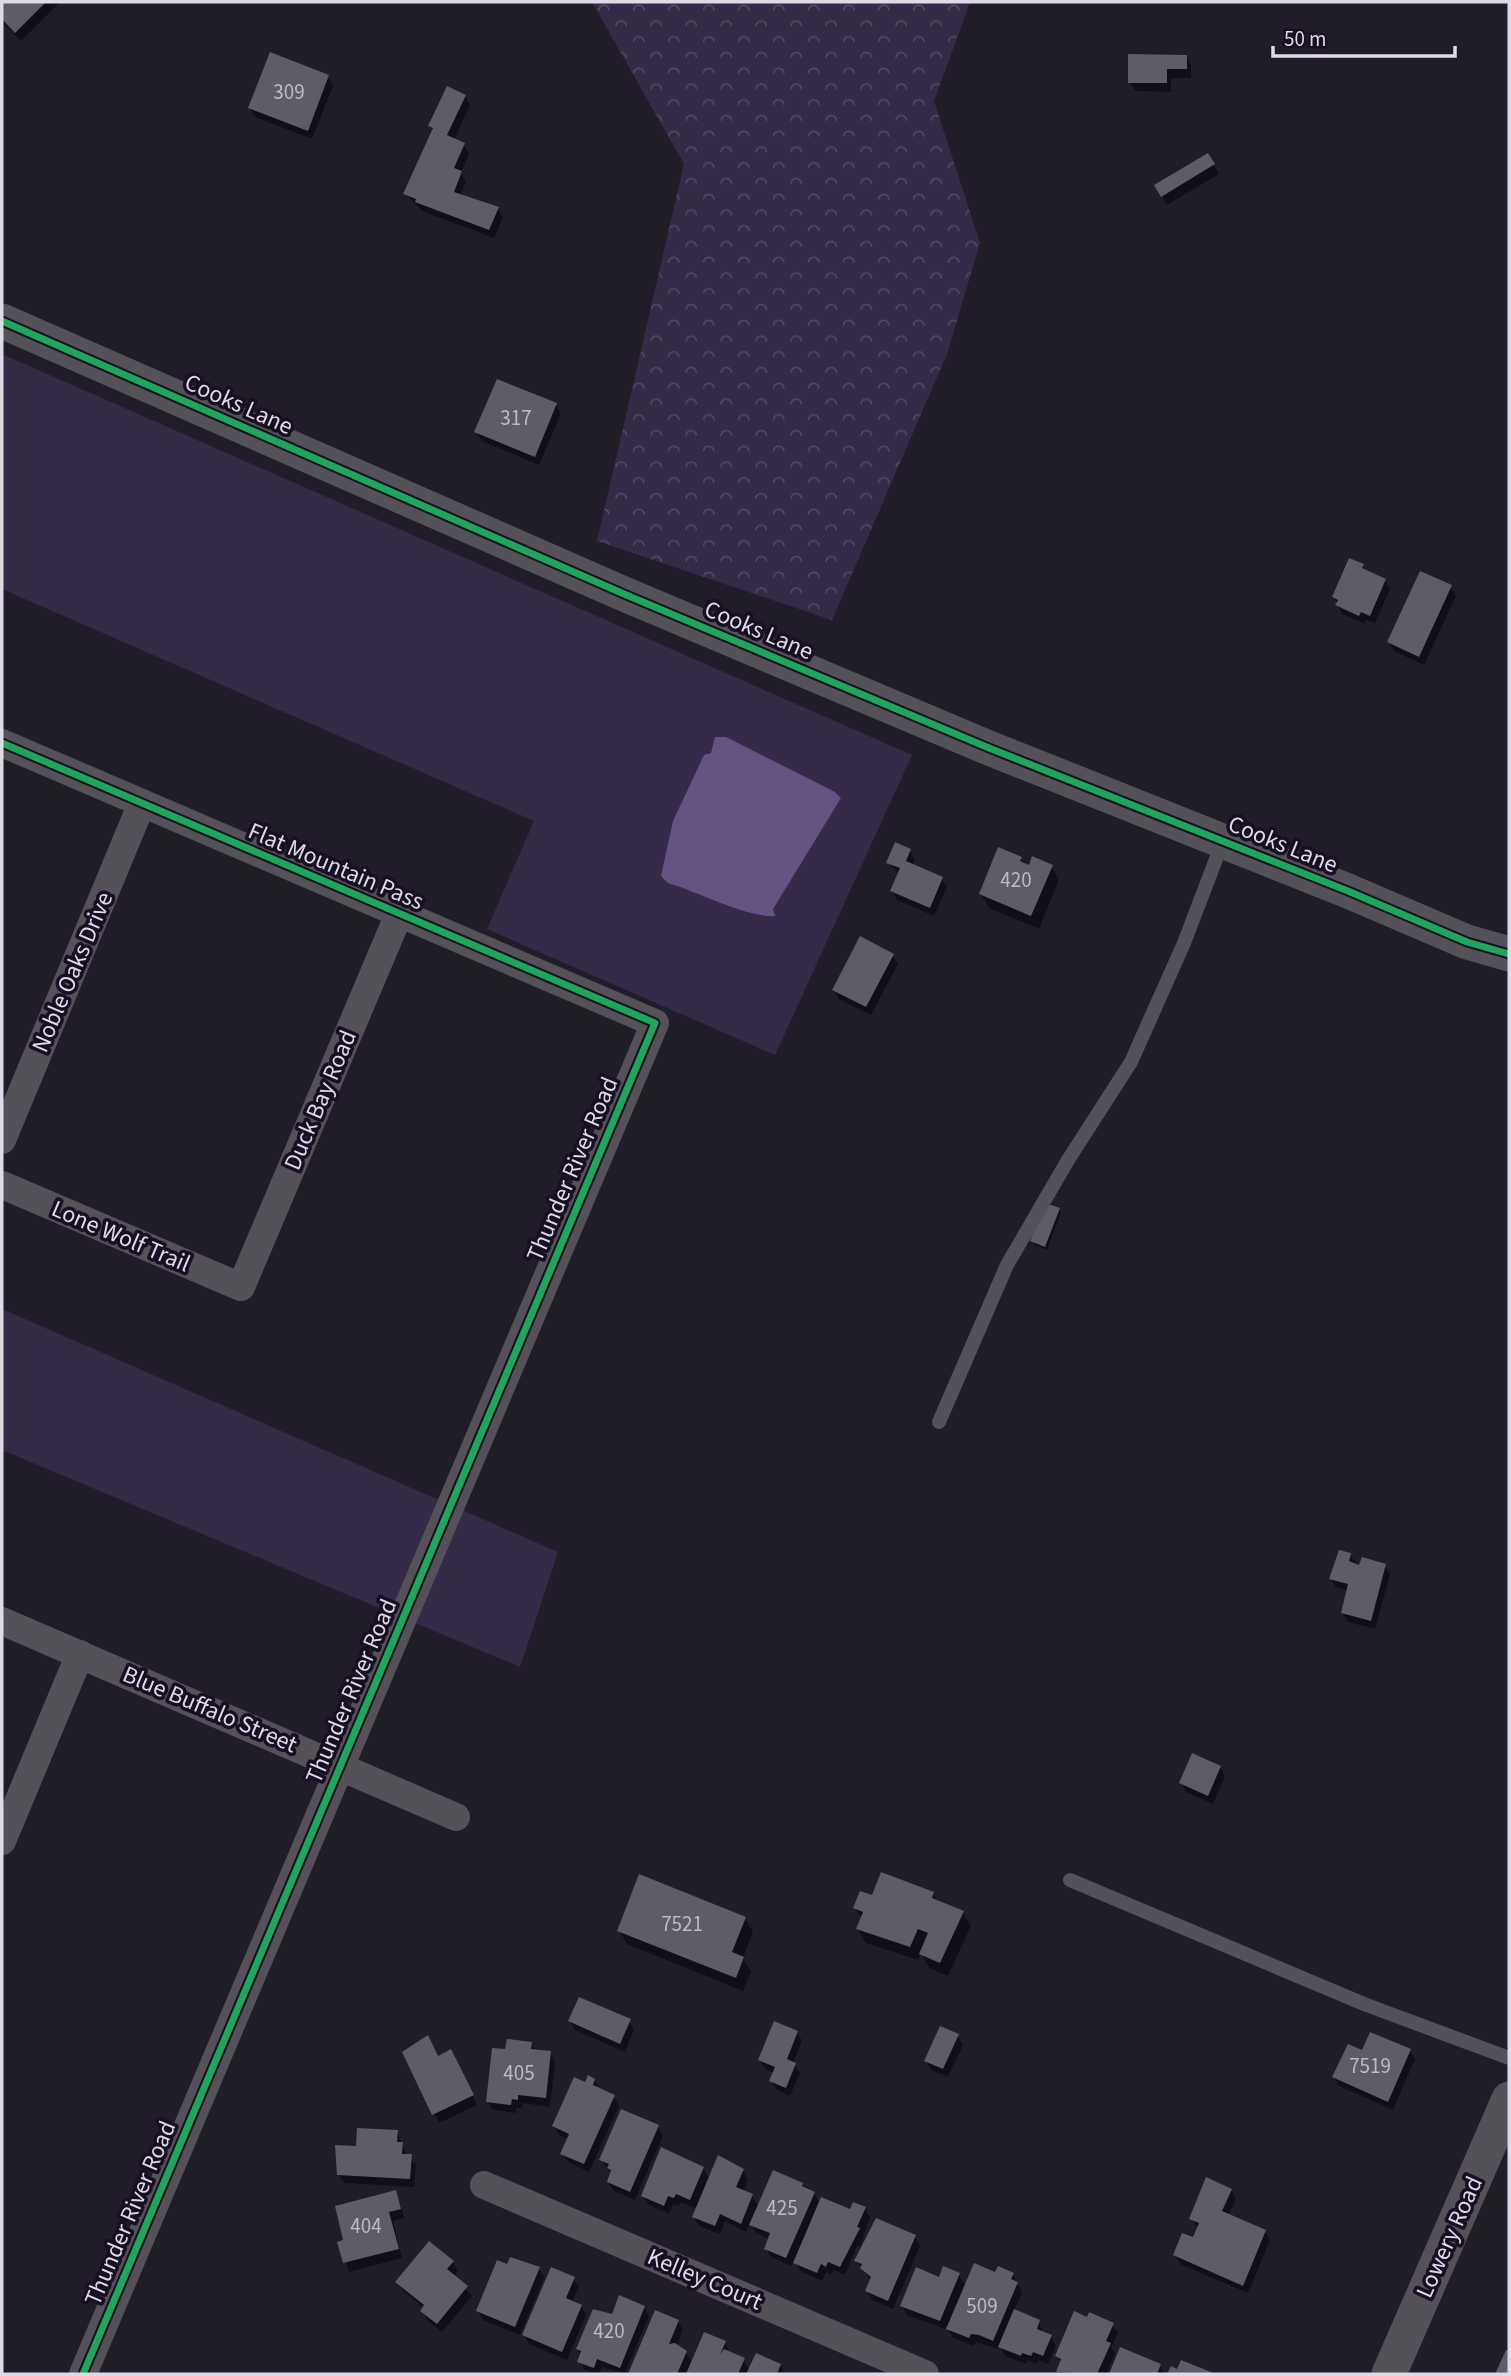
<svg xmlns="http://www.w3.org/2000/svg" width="1511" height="2376" font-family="'Source Sans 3',sans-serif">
<defs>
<pattern id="forest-crowns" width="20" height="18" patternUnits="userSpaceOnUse" patternTransform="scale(1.75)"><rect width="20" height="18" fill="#352a48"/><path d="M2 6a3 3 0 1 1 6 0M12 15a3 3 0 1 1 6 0" fill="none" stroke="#524862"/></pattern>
</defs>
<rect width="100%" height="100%" fill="#211d28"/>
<path fill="#352a48" d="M2,354L912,755L775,1055L487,929L534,821L2,589Z
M2,1309L558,1552L520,1667L2,1450Z"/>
<path fill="url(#forest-crowns)" d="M592,2H970L934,101L980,243L947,354L832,620L597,541L684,164Z"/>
<path fill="#645484" d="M715,737H726L835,792L841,798L773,909L775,916C744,917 699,892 668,883L661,876L673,821L704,755L711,753Z"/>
<path fill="#0007" d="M2,2H60L21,41L2,21Z
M1186,56L1191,65V78H1171V92L1135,91L1130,82Z
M328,77L333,86L312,139L255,117L250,108Z
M465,96L470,105L454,140L464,145L469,154L461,173L466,182L460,196L498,208L503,217L494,238L422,211L405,193L433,131L430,126Z
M1208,155L1219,174L1167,205L1156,186Z
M556,405L561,414L539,465L482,441L476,432Z
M1362,566L1366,572L1385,580L1390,589L1375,623L1366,620L1364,623L1342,614L1334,597Z
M1450,587L1456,596L1424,665L1394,651L1389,642Z
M910,851L915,860L912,865L942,879L947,887L934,916L897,900L892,891L899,874L888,863Z
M1020,858L1030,867L1051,866L1059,880L1039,929L989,908L981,894Z
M892,955L898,964L871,1015L839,999L834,990Z
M1059,1209L1061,1213L1047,1250L1035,1245L1032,1241Z
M1349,1555L1361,1567L1384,1565L1390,1574L1375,1629L1348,1622L1343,1613L1348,1591L1336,1587L1331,1579Z
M1220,1767L1225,1776L1213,1804L1186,1792L1181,1783Z
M933,1893L939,1903L963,1913L971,1926L948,1976L929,1968L921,1953L918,1960L866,1943L858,1929L862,1919L855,1908L873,1897Z
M745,1918L753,1932L743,1958L751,1972L743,1991L627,1944L619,1930Z
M570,2021H629L634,2030L625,2052L575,2030Z
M797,2032L802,2041L793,2063L800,2073L790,2096L777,2090L771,2081L775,2073L765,2069L760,2060Z
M958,2036L963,2045L948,2077L931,2070L926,2061Z
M531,2043L536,2052L550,2053L555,2062L550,2107L523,2103L522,2108H516V2113L493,2110L488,2102L507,2051Z
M1410,2050L1415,2059L1393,2110L1339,2086L1334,2077L1363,2052Z
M404,2052L456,2060L477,2105L439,2123Z
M594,2080L599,2089L614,2097L619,2106L589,2172L568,2162L562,2153L569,2139L559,2135L554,2126L586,2084Z
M658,2127L663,2136L635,2200L614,2191L608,2182L612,2174L601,2160Z
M397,2132L407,2156L416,2165L414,2187L344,2183L339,2174L358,2148Z
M703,2168L710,2180L743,2171L748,2180L743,2192L752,2196L759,2207L802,2184L814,2193L820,2204L851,2212L864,2208L870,2217L860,2247L857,2246L845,2275L833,2270L831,2275L826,2272L822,2281L800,2271L794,2260L791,2266L771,2257L766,2249L770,2239L756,2233L750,2222L746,2232L725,2221L720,2234L699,2226L694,2217L698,2209L681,2202L679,2206L673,2204L669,2214L648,2204L643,2196Z
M1231,2190L1236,2199L1228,2216L1265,2232L1270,2240L1248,2293L1180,2264L1175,2255L1194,2239L1199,2229L1191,2219Z
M395,2192L405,2218L393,2221L402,2258L349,2272L339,2243L345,2241Z
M915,2237L920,2246L893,2309L872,2300L867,2291L871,2280L856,2261Z
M452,2262L458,2271L453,2276L472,2296L442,2332L427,2320L422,2311L424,2308L403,2291L398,2282Z
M539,2269L544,2278L520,2335L483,2320L478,2311Z
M1013,2274L1022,2293L1014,2311L1039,2322L1043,2333L1051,2337L1056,2346L1048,2364L1038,2360L1036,2364L1027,2360L1026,2364L1005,2356L999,2345L998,2349L976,2342L974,2346L953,2338L946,2325L945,2329L907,2315L902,2306L940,2279L959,2275L966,2287L996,2275Z
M573,2278L579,2287L572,2302L581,2306L586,2315L567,2360L529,2344L524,2335Z
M644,2307L649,2316L625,2374L602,2367L599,2374L584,2370L578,2349L613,2316Z
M656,2312L678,2321L683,2330L677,2346L686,2352L692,2363L725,2342L730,2354L743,2359L750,2371L780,2365L785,2374H630Z
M1088,2319L1112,2324L1118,2333L1111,2347L1115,2353L1106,2374H1059L1061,2363L1057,2356Z
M1121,2350L1160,2366L1165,2374H1111Z"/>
<path fill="#5f5c66" d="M2,2H46L15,33L2,19Z
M270,52L329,75L308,131L248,108Z
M1128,54L1187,55V69H1167V83H1128Z
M447,86L466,95L447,135L465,143L454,168L462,171L454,192L499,207L489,230L415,202L416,199L403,194L433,128L428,126Z
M1208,153L1215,164L1161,197L1154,185Z
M497,379L557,403L535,457L474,432Z
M1349,558L1364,564L1362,568L1386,579L1370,616L1361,612L1359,616L1335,605L1338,600L1332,597Z
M1420,571L1452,585L1419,657L1387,642Z
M895,842L911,849L906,861L943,877L930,908L890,891L900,868L886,863Z
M998,847L1022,857L1020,861L1029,865L1032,856L1053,865L1031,916L979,894Z
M860,936L894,954L866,1007L832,990Z
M1045,1203L1060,1208L1045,1247L1030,1241Z
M1339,1550L1351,1553L1349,1561L1359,1565L1362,1557L1386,1564L1371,1621L1341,1613L1348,1584L1329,1579Z
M1192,1753L1221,1766L1208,1796L1179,1783Z
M881,1872L934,1892L932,1898L964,1911L940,1963L919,1954L928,1933L918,1929L910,1947L856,1929L863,1912L853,1908L860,1891L872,1895Z
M639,1874L746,1917L732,1952L744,1957L736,1978L617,1931Z
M579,1997L631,2019L620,2044L568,2021Z
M774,2021L798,2031L787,2059L796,2063L786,2088L769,2081L775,2067L758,2060Z
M940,2026L959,2034L943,2069L924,2061Z
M1370,2032L1411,2049L1388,2102L1332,2077L1348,2044L1362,2050Z
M428,2035L438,2056L451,2049L474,2095L432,2115L402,2052Z
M507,2039L532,2042L531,2049L551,2051L546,2098L518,2095V2100L512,2099L511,2105L486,2102L492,2048L505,2049Z
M588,2075L595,2079L593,2085L615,2095L584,2164L560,2154L569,2134L552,2126L574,2077L585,2082Z
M621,2109L659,2125L630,2192L607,2182L611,2170L607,2168L609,2164L599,2160Z
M357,2128L398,2130L397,2142H403L402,2154H412L410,2179L337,2175L335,2145L356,2146Z
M661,2147L704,2167L690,2200L676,2194L674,2198L668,2196L664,2206L641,2196Z
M718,2155L744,2169L736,2187L753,2194L741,2224L720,2214L715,2226L692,2217Z
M773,2170L803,2183L802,2186L815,2192L786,2258L764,2249L770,2233L749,2225Z
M1206,2177L1232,2189L1222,2211L1266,2230L1243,2286L1173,2255L1182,2233L1193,2237L1199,2223L1189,2219Z
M396,2190L401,2209L389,2212L399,2249L343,2263L337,2242L343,2240L335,2206Z
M821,2197L850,2209L853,2202L866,2207L857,2227L860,2228L840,2267L828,2262L826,2267L821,2264L817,2273L793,2263Z
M876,2218L916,2235L888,2301L865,2291L871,2277L860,2268L862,2264L854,2261Z
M429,2241L454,2261L447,2269L468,2286L437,2324L420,2311L424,2305L395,2282Z
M510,2257L540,2267L515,2327L476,2311L497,2260L507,2264Z
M974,2263L995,2272L998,2266L1014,2273L1011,2279L1018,2282L993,2341L979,2335L971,2334L969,2338L946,2329Z
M943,2266L960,2273L940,2321L900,2306L916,2267L939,2277Z
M551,2267L575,2277L566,2298L582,2305L562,2352L522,2335Z
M619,2295L645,2306L620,2368L597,2359L594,2368L577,2362L581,2351L576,2349L593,2309L612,2314Z
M1014,2309L1040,2320L1037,2329L1052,2335L1043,2356L1033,2352L1031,2356L1022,2353L1021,2356L998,2347Z
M655,2310L679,2320L669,2344L675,2343L687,2351L677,2374H628Z
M1074,2311L1087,2317L1089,2312L1114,2323L1106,2341L1111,2343L1097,2374L1056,2372L1061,2359L1055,2356Z
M704,2332L726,2341L720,2355L724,2349L745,2358L738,2374H686Z
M1120,2347L1161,2364L1157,2374H1109Z
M1506,2350L1509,2351V2374H1495Z
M756,2353L781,2364L777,2374H746Z
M1181,2360L1216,2374H1167L1171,2366L1177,2369Z"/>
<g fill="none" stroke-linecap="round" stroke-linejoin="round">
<path stroke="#545159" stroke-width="14" d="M939,1422L1007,1265L1068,1160L1131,1062L1184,943L1223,841
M1070,1880L1364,2004L1509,2058"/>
<path stroke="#545159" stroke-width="28" d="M2,743L655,1023L83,2374
M2,1140L142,803
M2,1185L241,1287L399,914
M2,1621L456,1817
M2,1841L80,1654
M484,2185L925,2374"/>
<path stroke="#545159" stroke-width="35" d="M2,321L624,594L989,748L1348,891L1467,942L1509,954
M1389,2374L1509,2099"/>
<g stroke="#171022" stroke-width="11">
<path id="cycleway" d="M2,321L624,594L989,748L1348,891L1467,942L1509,954
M2,743L655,1023L83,2374"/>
</g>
<use href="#cycleway" stroke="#20a55d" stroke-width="7"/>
</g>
<g text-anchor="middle" stroke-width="7" stroke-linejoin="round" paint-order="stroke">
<g font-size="21" fill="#bebac7">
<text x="289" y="99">309</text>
<text x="516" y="425">317</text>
<text x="1016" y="887">420</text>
<text x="682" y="1931">7521</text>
<text x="1370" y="2073">7519</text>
<text x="519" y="2080">405</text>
<text x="782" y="2215">425</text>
<text x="366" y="2233">404</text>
<text x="982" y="2313">509</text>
<text x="609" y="2338">420</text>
</g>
<g font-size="24" fill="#dedae7" stroke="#171022">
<text transform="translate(239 404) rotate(24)" y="8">Cooks Lane</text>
<text transform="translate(759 630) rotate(23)" y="8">Cooks Lane</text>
<text transform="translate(1283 844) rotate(22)" y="8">Cooks Lane</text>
<text transform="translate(336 866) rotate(23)" y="8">Flat Mountain Pass</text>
<text transform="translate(72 972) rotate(-67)" y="8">Noble Oaks Drive</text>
<text transform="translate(320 1100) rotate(-67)" y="8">Duck Bay Road</text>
<text transform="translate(572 1169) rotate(-67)" y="8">Thunder River Road</text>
<text transform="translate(121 1236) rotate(23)" y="8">Lone Wolf Trail</text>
<text transform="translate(351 1691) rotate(-67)" y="8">Thunder River Road</text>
<text transform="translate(210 1709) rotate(23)" y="8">Blue Buffalo Street</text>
<text transform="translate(130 2213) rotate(-67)" y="8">Thunder River Road</text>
<text transform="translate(1449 2237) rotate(-66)" y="8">Lowery Road</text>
<text transform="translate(705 2279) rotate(23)" y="8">Kelley Court</text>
</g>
</g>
<rect width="1511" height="2376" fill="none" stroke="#dedae7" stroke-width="7"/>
<path d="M1273 46v10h182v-10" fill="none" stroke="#dedae7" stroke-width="3.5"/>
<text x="1284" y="46" font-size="21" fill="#dedae7" stroke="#171022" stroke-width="5" paint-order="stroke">50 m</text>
</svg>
